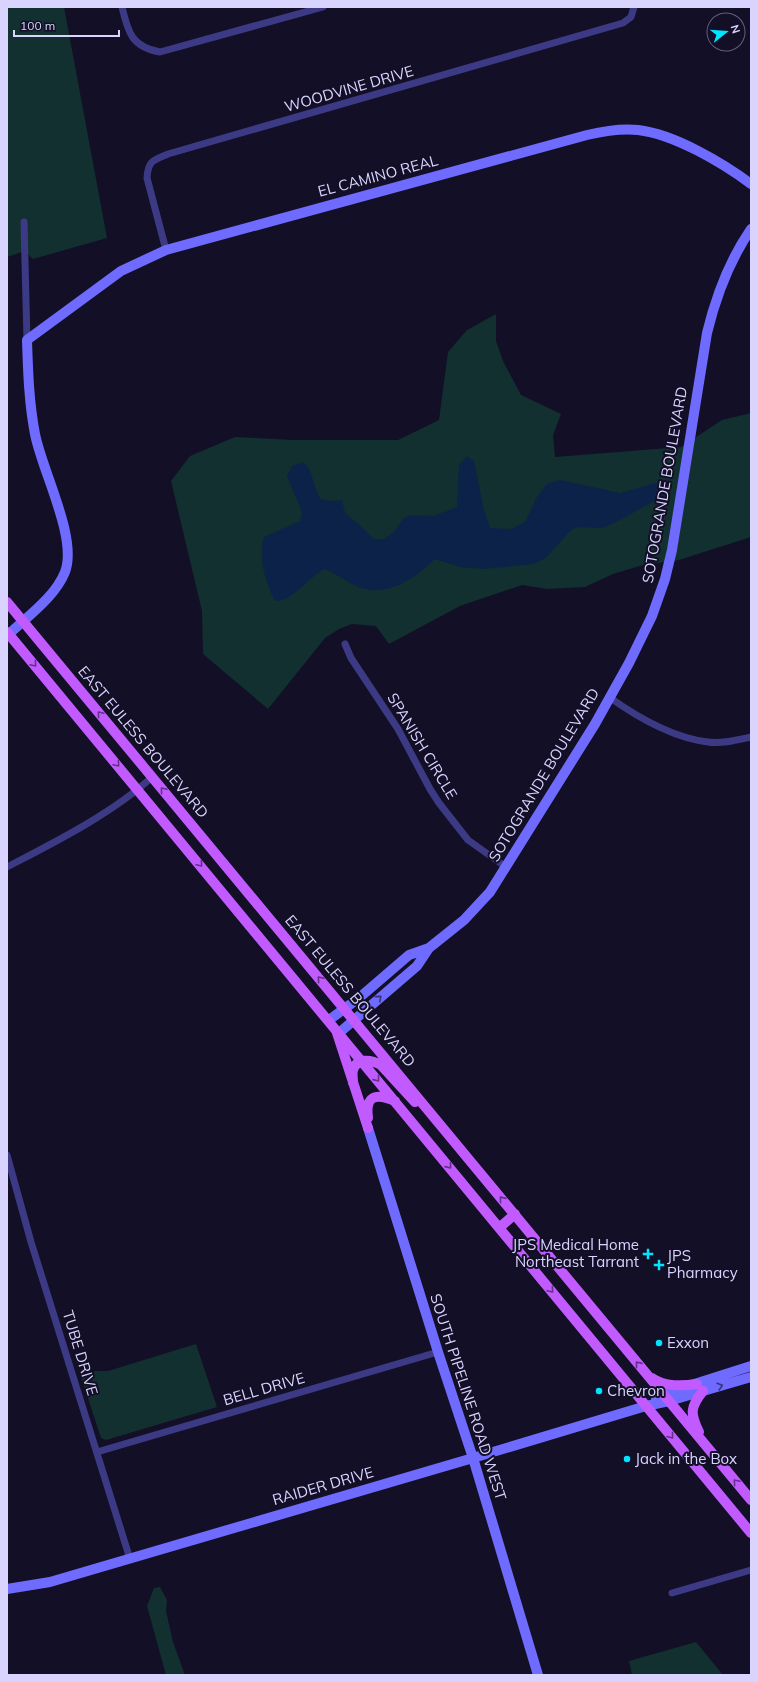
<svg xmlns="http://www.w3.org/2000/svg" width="758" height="1682" font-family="Mulish,sans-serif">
<rect width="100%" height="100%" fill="#130f26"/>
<path fill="#12302f" d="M7,7H64L107,238L33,259L25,251L7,257Z
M496,314V341L503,361L521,395L561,414L553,435L555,457L681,447L722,420L751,413V537L679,560L643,565L613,574L585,587L547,589L522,585L460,606L389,644L376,626L352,624L339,629L325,638L268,709L203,654L202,611L171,481L190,456L235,437L293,440H398L439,420L448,352L467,330Z
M196,1344L217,1407L106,1440L101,1438L81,1377L94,1371H108Z
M160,1587L167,1600L166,1611L173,1642L185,1675H166L147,1606L154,1588Z
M696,1642L723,1675H632L629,1661Z"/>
<path fill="#0c2248" d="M467,456L474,461L484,510L490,528L511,529L525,522L537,497L547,484L560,480L620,493L663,481L669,486V493L614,523L602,528L577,527L569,532L547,557L534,564L484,569L460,567L435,559C413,580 383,601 352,584C342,579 335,573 324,569C309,577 292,602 275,601C265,581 258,558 264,537L300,521L302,512L287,476L292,466L303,462C314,470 312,487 321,499L332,501L342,500L345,513L362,527L374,539H384L394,532L403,519L410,515L434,516L457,507L459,465Z"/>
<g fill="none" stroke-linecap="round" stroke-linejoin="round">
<path stroke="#3d3a85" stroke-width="7" d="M122,7C128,33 132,47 160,52L323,7
M24,222L27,340
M166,250L147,178C148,161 153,160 168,154L623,23L631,17L634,7
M345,644L351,658L398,729L430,789L439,803L468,840L506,867
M609,697C637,717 674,738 708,742C722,744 737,740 751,737
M7,867C55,842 113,813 152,777
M7,1155L31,1242L130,1559
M97,1452L438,1352
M672,1593L751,1570"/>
<path stroke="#6f6bff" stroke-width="10" d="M9,634C28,616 55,597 65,572C78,538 42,471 35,434C29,403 28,372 27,340L121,271L166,250L587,135C604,131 621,128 638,130C674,134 723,163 751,184
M329,1020L359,998L409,955L429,948
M339,1033L417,966L429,948L464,920L490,892L595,724L629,663L652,616L665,579L672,550L707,333C716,296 729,261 751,229
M368,1128L438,1352L473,1458L538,1675
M656,1399L663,1394L751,1366
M7,1589L50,1582L473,1458L646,1406L669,1401L751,1377"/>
<path stroke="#c25bff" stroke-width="10" d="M7,602L751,1500
M7,632L751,1533
M337,1033L368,1128
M353,1083C353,1079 352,1073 353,1070C357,1057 372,1060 381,1065L415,1102
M368,1118C365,1095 376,1093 395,1101
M499,1228L515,1214
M652,1378C665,1387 682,1386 697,1384
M699,1432C690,1414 690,1407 703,1391"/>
</g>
<defs><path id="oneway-chevron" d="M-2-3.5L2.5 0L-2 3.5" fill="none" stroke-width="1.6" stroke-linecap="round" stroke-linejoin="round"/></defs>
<g stroke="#623188">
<use href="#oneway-chevron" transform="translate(34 664) rotate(50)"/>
<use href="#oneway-chevron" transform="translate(100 714) rotate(-130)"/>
<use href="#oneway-chevron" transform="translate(117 764) rotate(50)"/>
<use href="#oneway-chevron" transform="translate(163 790) rotate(-130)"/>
<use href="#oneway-chevron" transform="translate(200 864) rotate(50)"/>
<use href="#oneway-chevron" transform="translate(320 979) rotate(-130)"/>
<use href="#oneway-chevron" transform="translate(377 1079) rotate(51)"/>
<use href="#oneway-chevron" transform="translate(449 1166) rotate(51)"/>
<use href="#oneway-chevron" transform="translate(502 1199) rotate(-129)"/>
<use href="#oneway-chevron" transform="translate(551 1290) rotate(50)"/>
<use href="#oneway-chevron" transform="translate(638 1364) rotate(-129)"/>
<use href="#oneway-chevron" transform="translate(671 1436) rotate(52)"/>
<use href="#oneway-chevron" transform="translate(736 1482) rotate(-130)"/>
</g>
<g stroke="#38347d">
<use href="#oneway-chevron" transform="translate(379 998) rotate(-41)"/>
<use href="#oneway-chevron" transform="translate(720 1386) rotate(-17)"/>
</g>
<g fill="#00e5ff" stroke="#130f26" stroke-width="1.5">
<path d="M646 1248h4v4h4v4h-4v4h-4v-4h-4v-4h4z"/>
<path d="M657 1259h4v4h4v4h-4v4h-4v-4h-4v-4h4z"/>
<circle cx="659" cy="1343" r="4"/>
<circle cx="599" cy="1391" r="4"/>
<circle cx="627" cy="1459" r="4"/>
</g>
<g text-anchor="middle" stroke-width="4" stroke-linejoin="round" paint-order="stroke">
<g font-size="15" fill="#d9d4ff" stroke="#130f26">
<text transform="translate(349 89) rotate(-16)" y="5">WOODVINE DRIVE</text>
<text transform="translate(378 176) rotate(-15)" y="5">EL CAMINO REAL</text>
<text transform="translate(665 485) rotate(-80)" y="5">SOTOGRANDE BOULEVARD</text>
<text transform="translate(143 742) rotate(50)" y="5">EAST EULESS BOULEVARD</text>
<text transform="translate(422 746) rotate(59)" y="5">SPANISH CIRCLE</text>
<text transform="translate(544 775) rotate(-59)" y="5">SOTOGRANDE BOULEVARD</text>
<text transform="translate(350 991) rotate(50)" y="5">EAST EULESS BOULEVARD</text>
<text transform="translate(80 1353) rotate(73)" y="5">TUBE DRIVE</text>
<text transform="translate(264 1389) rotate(-16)" y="5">BELL DRIVE</text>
<text transform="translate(468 1397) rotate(72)" y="5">SOUTH PIPELINE ROAD WEST</text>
<text transform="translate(323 1486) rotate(-16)" y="5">RAIDER DRIVE</text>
</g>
<g font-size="15" fill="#d9d4ff" stroke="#130f26" text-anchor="start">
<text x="639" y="1250" text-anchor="end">JPS Medical Home<tspan x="639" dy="17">Northeast Tarrant</tspan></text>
<text x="667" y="1261">JPS<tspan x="667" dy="17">Pharmacy</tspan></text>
<text x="667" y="1348">Exxon</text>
<text x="607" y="1396">Chevron</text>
<text x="635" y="1464">Jack in the Box</text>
</g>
</g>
<rect width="758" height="1682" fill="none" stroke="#d9d4ff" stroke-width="16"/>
<g transform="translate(726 32) rotate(73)"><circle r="19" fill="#130f26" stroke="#625e7d"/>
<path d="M0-3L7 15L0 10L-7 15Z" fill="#00e5ff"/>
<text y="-6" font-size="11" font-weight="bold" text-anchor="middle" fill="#d9d4ff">N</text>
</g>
<path d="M14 30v6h105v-6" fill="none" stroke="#d9d4ff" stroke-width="2"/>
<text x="20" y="30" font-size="12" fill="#d9d4ff" stroke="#130f26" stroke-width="3" paint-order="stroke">100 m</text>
</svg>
